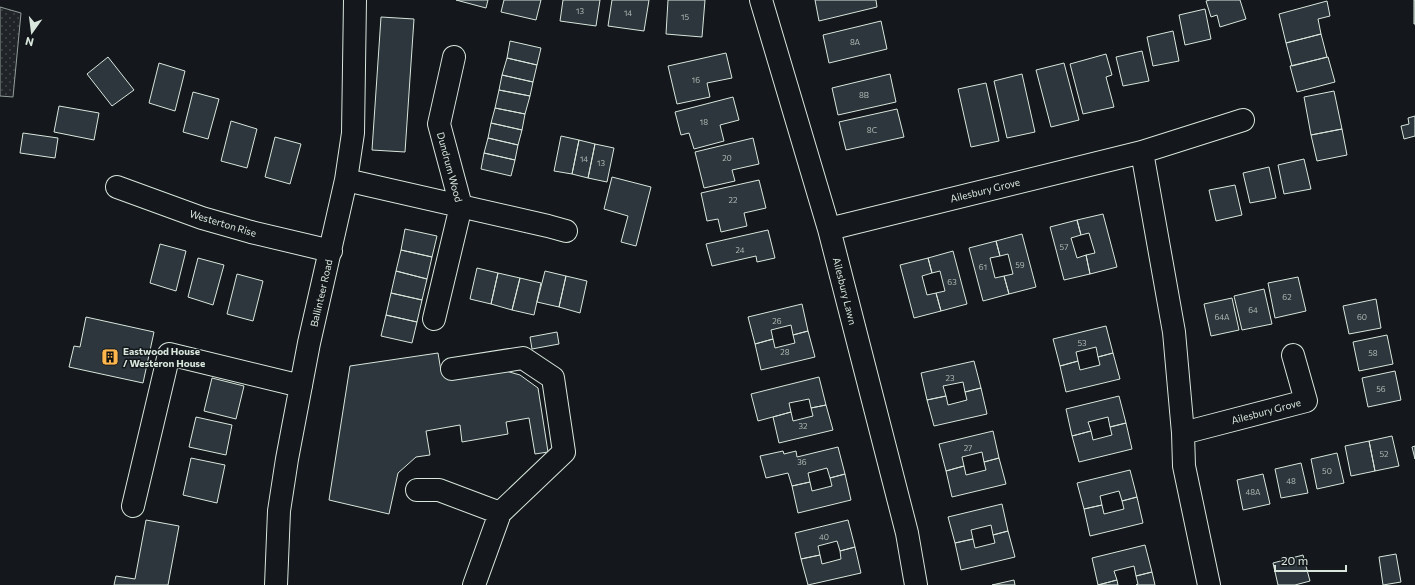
<svg xmlns="http://www.w3.org/2000/svg" width="1415" height="585" font-family="Commissioner,sans-serif">
<defs>
<pattern id="grass-dots" width="8" height="8" patternUnits="userSpaceOnUse"><rect width="8" height="8" fill="#202428"/><path d="M2 2h.1M6 6h.1" fill="none" stroke="#404447" stroke-width="1.8" stroke-linecap="round"/></pattern>
</defs>
<rect width="100%" height="100%" fill="#14181c"/>
<path fill="url(#grass-dots)" stroke="#939e99" d="M0,7L21,13L13,97L0,96Z"/>
<path fill="#2c363c" stroke="#d8e6dc" d="M456,0H488L486,8Z
M504,0H541L536,20L501,12Z
M563,0H600L596,26L560,21Z
M612,0H649L644,31L608,26Z
M668,0H705L702,37L666,34Z
M815,0H876L877,7L819,21Z
M1210,0H1240L1246,19L1220,27L1217,15L1211,17L1206,1Z
M1414,0H1415V24H1414Z
M1327,1L1330,16L1318,19L1321,34L1286,43L1279,14Z
M1205,9L1211,39L1185,45L1179,15Z
M381,17L414,19L405,152L372,150Z
M881,21L887,49L829,63L823,35Z
M1173,31L1179,61L1153,66L1147,37Z
M1321,34L1327,57L1292,66L1286,43Z
M510,41L541,48L537,65L507,58Z
M1142,51L1149,81L1123,86L1116,57Z
M726,53L732,78L707,83L710,97L677,104L668,66Z
M1106,54L1112,75L1106,77L1114,107L1083,114L1070,64Z
M108,57L134,90L112,106L87,74Z
M1328,57L1335,82L1297,92L1290,66Z
M507,58L537,65L533,82L502,75Z
M159,63L185,71L175,111L149,103Z
M1064,63L1079,120L1051,127L1036,70Z
M890,74L896,102L838,115L832,88Z
M1022,74L1035,132L1007,138L994,81Z
M502,75L533,82L530,96L499,90Z
M986,83L999,141L971,147L958,89Z
M499,90L530,96L525,114L495,108Z
M1334,91L1342,129L1311,135L1304,97Z
M193,92L219,99L208,139L183,132Z
M733,97L739,120L720,125L724,141L694,149L689,133L681,135L675,112Z
M59,106L99,113L94,140L54,132Z
M495,108L525,114L522,130L491,123Z
M897,109L904,137L846,150L839,122Z
M1415,116V136L1404,139L1401,126L1409,124L1408,118Z
M231,121L257,129L247,168L221,161Z
M491,123L522,130L518,145L488,138Z
M1342,129L1347,155L1317,161L1311,135Z
M23,133L58,138L55,158L20,153Z
M561,136L579,140L572,174L554,171Z
M275,137L301,144L290,184L265,177Z
M488,138L518,145L515,160L484,153Z
M753,138L759,164L732,170L735,181L704,188L695,152Z
M579,140L595,144L588,178L572,174Z
M595,144L614,148L607,182L588,178Z
M484,153L515,160L511,176L481,169Z
M1304,159L1311,189L1284,194L1278,165Z
M1269,167L1276,198L1250,203L1243,173Z
M612,177L651,187L636,246L621,242L628,216L604,209Z
M759,180L766,208L744,213L747,226L721,232L718,219L707,221L701,193Z
M1235,185L1242,215L1216,221L1209,190Z
M1103,214L1117,267L1090,274L1086,255L1095,253L1089,233L1081,235L1077,220Z
M1077,220L1081,235L1071,238L1077,258L1086,255L1090,274L1064,280L1050,227Z
M405,229L437,236L432,257L401,250Z
M768,230L775,258L757,262L756,256L712,266L706,244Z
M1022,234L1036,287L1009,294L1004,276L1013,274L1008,254L1000,256L996,241Z
M996,241L1000,256L990,258L995,278L1004,276L1009,294L983,301L969,248Z
M160,244L186,251L176,291L150,283Z
M401,250L432,257L427,279L396,271Z
M953,251L967,304L941,311L936,293L945,291L940,271L932,273L928,258Z
M198,258L224,265L213,305L188,297Z
M928,258L932,273L922,276L927,295L936,293L941,311L914,318L900,265Z
M477,268L498,273L491,304L470,299Z
M396,271L427,279L422,300L391,293Z
M545,271L566,276L559,307L537,302Z
M498,273L520,278L512,310L491,304Z
M237,274L263,281L253,321L227,314Z
M566,276L587,281L580,313L559,307Z
M1298,277L1306,311L1275,318L1268,283Z
M520,278L541,283L534,315L512,310Z
M1264,289L1272,324L1242,330L1234,296Z
M391,293L422,300L417,322L386,315Z
M1232,298L1239,330L1211,336L1204,304Z
M1376,299L1381,328L1349,334L1343,306Z
M802,304L808,331L793,335L791,325L771,330L773,339L755,344L748,317Z
M386,315L417,322L412,343L381,336Z
M86,317L154,332L143,383L69,367L74,346L80,347Z
M1106,326L1113,353L1098,357L1096,347L1076,352L1078,361L1060,366L1053,339Z
M808,331L815,357L761,370L755,344L773,339L775,348L795,343L793,335Z
M557,332L559,344L532,349L530,337Z
M1387,335L1393,364L1359,371L1353,342Z
M438,353L441,371L452,379L506,371L520,375L538,388L548,452L535,454L529,418L506,422L508,434L462,442L460,425L426,431L430,455L416,457L398,473L389,514L329,500L350,366Z
M1113,353L1120,379L1066,392L1060,366L1078,361L1080,370L1100,365L1098,357Z
M974,361L981,388L965,392L963,382L943,386L946,396L927,400L921,373Z
M1395,371L1401,400L1368,407L1362,378Z
M819,377L826,405L811,408L809,399L789,403L791,412L758,421L751,394Z
M212,378L244,386L236,419L204,411Z
M981,388L987,414L934,426L927,400L946,396L948,405L967,400L965,392Z
M1119,396L1126,423L1110,427L1108,417L1088,422L1091,431L1072,436L1066,409Z
M826,405L833,430L779,443L773,417L791,412L793,421L813,416L811,408Z
M196,417L232,425L226,455L189,447Z
M1126,423L1132,449L1079,462L1072,436L1091,431L1093,440L1112,435L1110,427Z
M993,431L999,458L984,462L982,452L962,457L964,466L946,471L939,444Z
M1392,436L1399,466L1375,471L1369,441Z
M1369,441L1375,471L1351,476L1345,446Z
M1415,446V459L1412,447Z
M838,447L845,474L830,478L827,468L808,473L810,482L792,486L788,473L766,478L760,456L783,451L784,454L796,451L797,457Z
M1337,453L1344,483L1317,489L1311,459Z
M191,458L225,465L217,503L183,495Z
M999,458L1006,484L952,497L946,471L964,466L966,475L986,470L984,462Z
M1301,463L1308,493L1281,498L1275,469Z
M1130,470L1137,497L1122,501L1119,491L1100,496L1102,505L1084,509L1077,483Z
M845,474L851,500L798,513L792,486L810,482L812,491L832,486L830,478Z
M1263,474L1270,504L1243,510L1237,480Z
M1137,497L1143,523L1090,536L1084,509L1102,505L1104,514L1124,509L1122,501Z
M1002,504L1008,531L993,535L991,525L971,530L973,539L955,543L948,517Z
M146,520L179,526L168,585H114L116,576L135,579Z
M848,520L855,547L840,551L837,541L818,546L820,555L801,559L795,533Z
M1008,531L1015,557L961,570L955,543L973,539L975,548L995,543L993,535Z
M1145,545L1152,572L1136,576L1134,566L1114,571L1117,580L1098,585L1092,558Z
M855,547L861,573L808,585L801,559L820,555L822,564L841,559L840,551Z
M1396,554L1401,582L1383,585L1379,557Z
M1303,555L1310,581L1295,585H1278L1273,563Z
M1152,572L1155,585H1136L1138,584L1136,576Z
M1014,580L1015,585H992Z
M1117,580L1118,585H1098Z"/>
<g fill="none" stroke-linecap="round" stroke-linejoin="round">
<g stroke="#d8e6dc" stroke-width="24">
<path id="minor" d="M761,0L829,229L907,533L916,585
M1142,152L1174,332L1183,433L1184,466L1209,585
M346,180L548,226L566,231
M117,187L202,218L251,232L331,251
M829,229L1142,152L1243,120
M434,319L461,206L439,124L454,57
M452,369L523,358L553,378L564,452L500,513L474,585
M1183,433L1306,401L1293,355
M417,490H439L500,513
M133,506L169,354L301,386
M276,585L279,511L287,459L309,343L346,180L353,133L355,0"/>
</g>
<use href="#minor" stroke="#14181c" stroke-width="22"/>
</g>
<defs>
<g id="building-square" transform="scale(0.9)"><rect x="-9" y="-9" width="18" height="18" rx="4" fill="#ffb74d" stroke="#14181c"/><path d="M-4-6H4V6H1V3H-1V6H-4ZM-2.5-4.3h1.7v1.8h-1.7ZM.8-4.3h1.7v1.8H.8ZM-2.5-1h1.7V.8h-1.7ZM.8-1h1.7V.8H.8Z" fill="#111"/></g>
</defs>
<g fill-rule="evenodd">
<use href="#building-square" x="110" y="357"/>
</g>
<g text-anchor="middle" stroke-width="3" stroke-linejoin="round" paint-order="stroke">
<g font-size="8" fill="#adbab4">
<text x="580" y="14">13</text>
<text x="628" y="16">14</text>
<text x="685" y="20">15</text>
<text x="855" y="45">8A</text>
<text x="696" y="83">16</text>
<text x="864" y="98">8B</text>
<text x="704" y="125">18</text>
<text x="872" y="133">8C</text>
<text x="727" y="161">20</text>
<text x="584" y="162">14</text>
<text x="601" y="166">13</text>
<text x="733" y="203">22</text>
<text x="1064" y="250">57</text>
<text x="740" y="253">24</text>
<text x="1020" y="268">59</text>
<text x="983" y="270">61</text>
<text x="952" y="285">63</text>
<text x="1287" y="300">62</text>
<text x="1253" y="313">64</text>
<text x="1222" y="320">64A</text>
<text x="1362" y="320">60</text>
<text x="777" y="324">26</text>
<text x="1082" y="346">53</text>
<text x="785" y="355">28</text>
<text x="1373" y="356">58</text>
<text x="950" y="381">23</text>
<text x="1381" y="392">56</text>
<text x="803" y="429">32</text>
<text x="968" y="451">27</text>
<text x="1384" y="457">52</text>
<text x="802" y="465">36</text>
<text x="1327" y="474">50</text>
<text x="1291" y="484">48</text>
<text x="1253" y="495">48A</text>
<text x="824" y="540">40</text>
</g>
<g font-size="10" fill="#d8e6dc" stroke="#14181c">
<text transform="translate(450 167) rotate(75)" y="4">Dundrum Wood</text>
<text transform="translate(985 190) rotate(-14)" y="4">Ailesbury Grove</text>
<text transform="translate(223 223) rotate(17)" y="4">Westerton Rise</text>
<text transform="translate(845 291) rotate(76)" y="4">Ailesbury Lawn</text>
<text transform="translate(321 293) rotate(-77)" y="4">Ballinteer Road</text>
<text transform="translate(1266 411) rotate(-15)" y="4">Ailesbury Grove</text>
</g>
<g font-size="10" font-weight="bold" fill="#d8e6dc" stroke="#14181c" text-anchor="start">
<text x="123" y="355">Eastwood House<tspan x="123" dy="12">/ Westeron House</tspan></text>
</g>
</g>
<g transform="translate(32 32) rotate(194)" stroke="#14181c" stroke-width="3" paint-order="stroke">
<path d="M0-3L7 15L0 10L-7 15Z" fill="#d8e6dc"/>
<text y="-6" font-size="11" font-weight="bold" text-anchor="middle" fill="#d8e6dc">N</text>
</g>
<path d="M1275 565v6h71v-6" fill="none" stroke="#d8e6dc" stroke-width="2"/>
<text x="1281" y="565" font-size="12" fill="#d8e6dc" stroke="#14181c" stroke-width="3" paint-order="stroke">20 m</text>
</svg>
